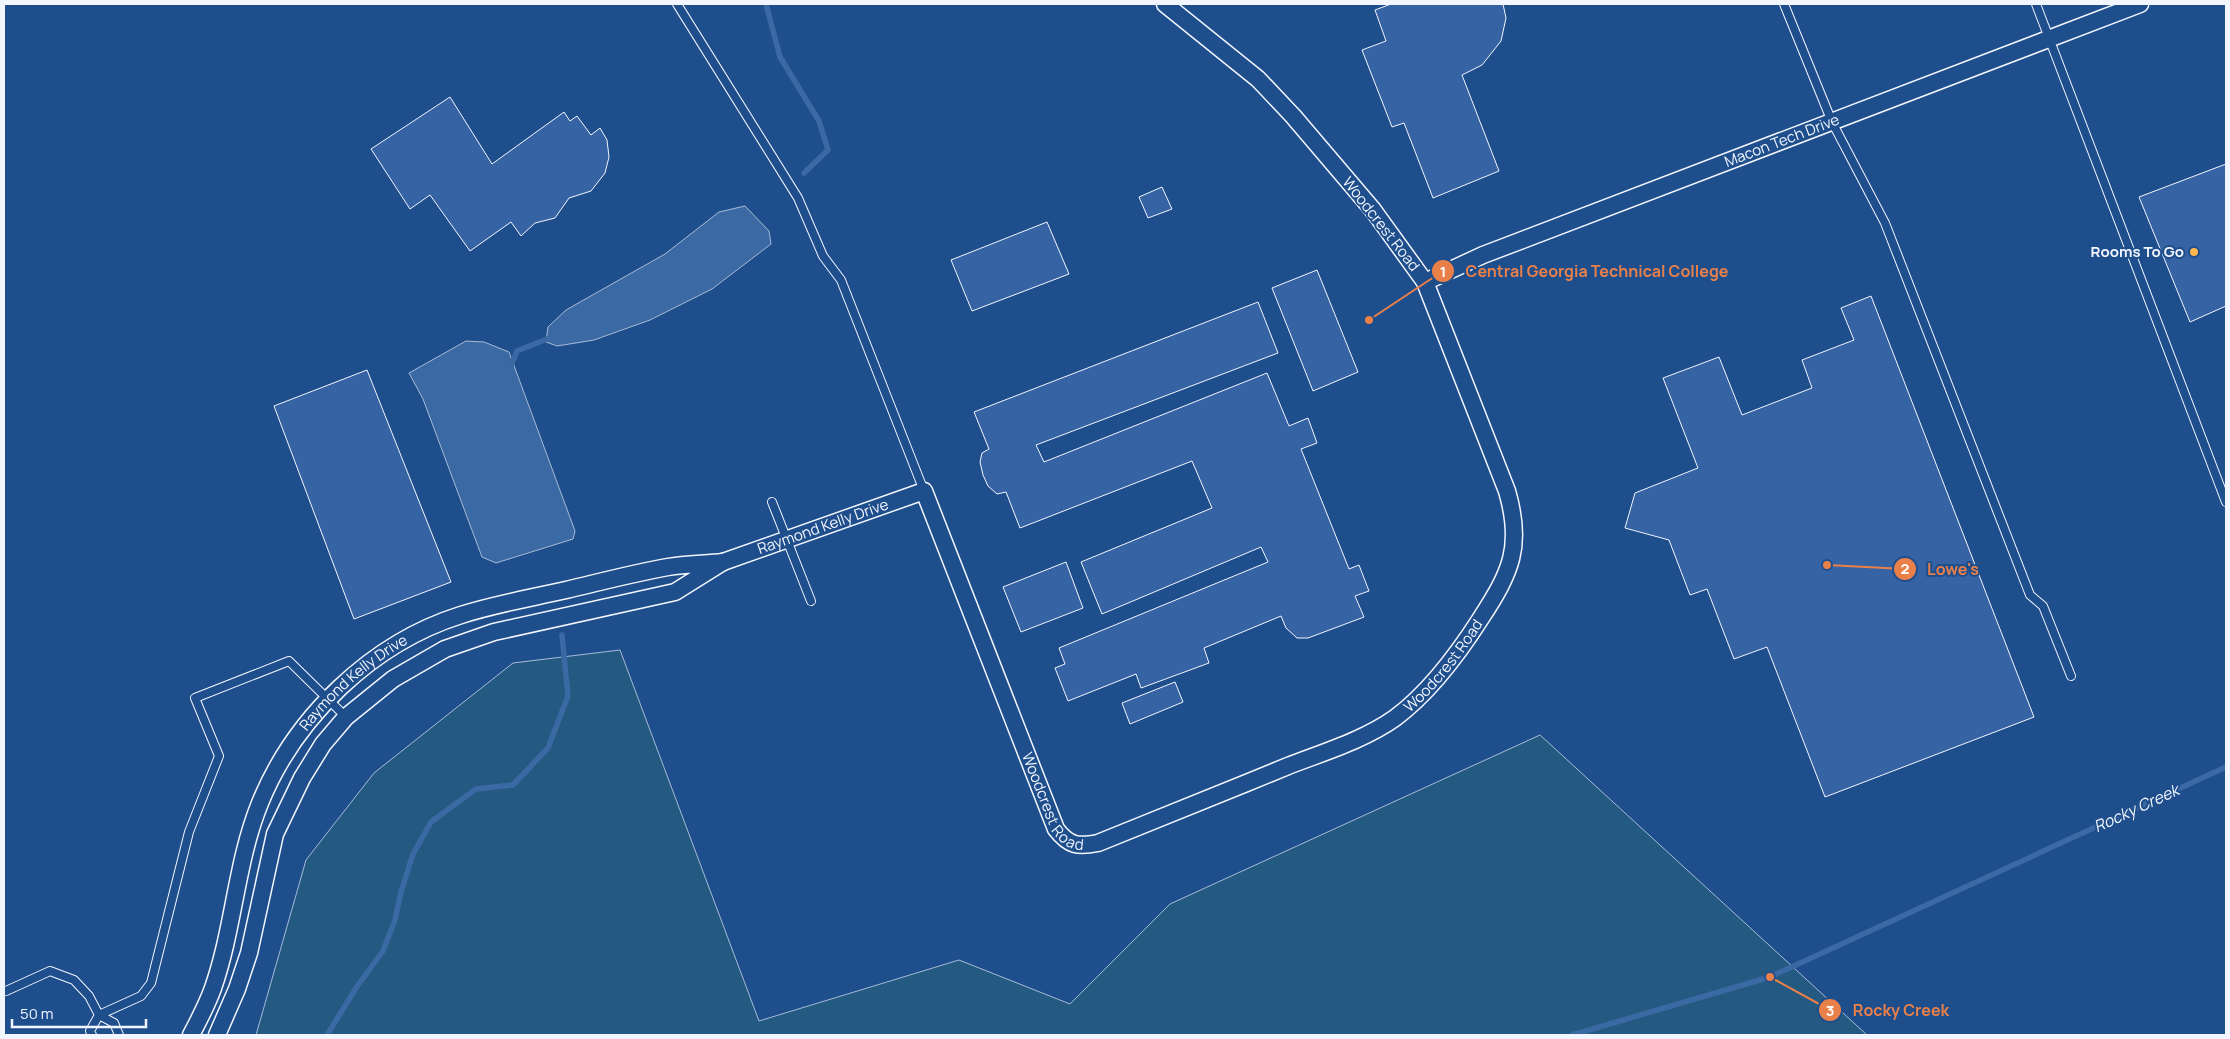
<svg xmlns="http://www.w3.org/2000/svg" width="2230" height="1039" font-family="Manrope,sans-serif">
<rect width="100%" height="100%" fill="#1f4e8c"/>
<path fill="#245a82" stroke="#a8bbd7" d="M620,650L759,1021L959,960L1070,1004L1170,904L1540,735L1867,1035H256L306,860L374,773L513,663Z"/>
<path fill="#3b69a3" stroke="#a8bbd7" d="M745,206L769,231L771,244L712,289L650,320L594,340L557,346L546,342L548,327L566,310L665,254L719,212Z
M466,341L484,342L509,352L575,531L573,539L496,563L482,557L423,399L409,373Z"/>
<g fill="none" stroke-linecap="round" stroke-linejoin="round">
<path stroke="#3b69a3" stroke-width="5.5" d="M766,4L780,57L819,121L828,150L804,173
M511,366L517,351L552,337
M327,1035L356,988L383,951L395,920L401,892L413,854L431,822L476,789L513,785L548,748L568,696L562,635
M1572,1035L1770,977L2226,767"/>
</g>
<path fill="#3563a3" stroke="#f2f6ff" d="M1391,4H1503L1506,18L1501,41L1482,65L1462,75L1499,171L1433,198L1404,123L1392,127L1362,50L1386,41L1375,10Z
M450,97L492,164L564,112L570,121L577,116L591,135L600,128L607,140L609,157L605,173L591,191L569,198L555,218L535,223L521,236L511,222L470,251L430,195L410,209L371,149Z
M2226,164V306L2190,322L2139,197Z
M1162,187L1172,209L1148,218L1139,197Z
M1047,222L1069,274L972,311L951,260Z
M1317,270L1358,372L1313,391L1272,288Z
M1871,296L2034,717L1825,797L1767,647L1734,659L1707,589L1690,595L1669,540L1625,528L1635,493L1698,468L1663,378L1719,357L1742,415L1812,388L1802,360L1854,340L1841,308Z
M1258,302L1278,353L1036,445L1044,462L1267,373L1289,426L1308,418L1317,443L1301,449L1349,569L1359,565L1369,591L1355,596L1364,617L1308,638H1297L1286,628L1281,616L1204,648L1209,663L1141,688L1136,674L1068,701L1055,668L1065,664L1059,648L1268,562L1261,547L1102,614L1081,562L1212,508L1192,461L1020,528L1006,492L997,494L988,486L983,475L980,462L982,453L989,449L974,412Z
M367,370L451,582L354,619L274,406Z
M1066,562L1083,608L1021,632L1003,587Z
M1175,682L1183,702L1130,724L1122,703Z"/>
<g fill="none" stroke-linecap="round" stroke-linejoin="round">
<g stroke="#f2f6ff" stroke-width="10">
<path id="lane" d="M677,4L798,198L823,256L841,280L924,491
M1784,4L1832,122L1885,223L2030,595L2043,606L2071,676
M2036,4L2226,502
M772,502L811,601
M6,991L50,971L74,980L89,996L99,1015L114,1023L119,1035
M92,1035L90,1031L99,1015L141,996L151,983L189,832L219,756L195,698L289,661L346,717"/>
</g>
<g stroke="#f2f6ff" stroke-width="19">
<g id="street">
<path id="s1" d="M1425,282L1483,255L2140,4"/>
<path id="s2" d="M723,562L924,491L1056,829C1069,846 1078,847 1098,843C1162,817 1225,792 1288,766C1324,752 1364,740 1395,718C1430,692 1458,654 1481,618C1511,572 1523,546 1507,491L1425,282L1373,210L1293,116L1258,79L1165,4"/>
<path id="s3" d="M191,1035C199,1020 207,1005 213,988C234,928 236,862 260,803C295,717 372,643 461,615C495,604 531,598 566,590C600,582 634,573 668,567C686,564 705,564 723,562L675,592L494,632L445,649L393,679L346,717L323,744L302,778L275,834L249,953L237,989L217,1035"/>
</g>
</g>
<use href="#lane" stroke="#1f4e8c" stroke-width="8"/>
<use href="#street" stroke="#1f4e8c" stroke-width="16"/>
</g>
<circle fill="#ffb74d" stroke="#1f4e8c" stroke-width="2" cx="2194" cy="252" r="5"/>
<g text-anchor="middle" stroke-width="4" stroke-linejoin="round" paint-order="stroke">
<g font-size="15" fill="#f2f6ff" stroke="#1f4e8c">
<text dy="5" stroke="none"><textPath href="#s1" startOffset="384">Macon Tech Drive</textPath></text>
<text transform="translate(1381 224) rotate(52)" y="5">Woodcrest Road</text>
<text dy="5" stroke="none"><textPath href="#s2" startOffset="106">Raymond Kelly Drive</textPath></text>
<text dy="5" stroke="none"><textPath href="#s2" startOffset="1018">Woodcrest Road</textPath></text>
<text dy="5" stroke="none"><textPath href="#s3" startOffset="398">Raymond Kelly Drive</textPath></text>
<text dy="5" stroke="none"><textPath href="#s2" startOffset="552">Woodcrest Road</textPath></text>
</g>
<g font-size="15" font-weight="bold" fill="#f2f6ff" stroke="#1f4e8c" text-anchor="end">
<text x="2184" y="257">Rooms To Go</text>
</g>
<g font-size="16" font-style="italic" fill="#f2f6ff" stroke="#1f4e8c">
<text transform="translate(2136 808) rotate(-25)" y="6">Rocky Creek</text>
</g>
</g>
<path fill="none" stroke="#ea8049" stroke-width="2" d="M1369 320L1443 271M1827 565L1905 569M1770 977L1830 1010"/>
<g fill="#ea8049" stroke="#1f4e8c" stroke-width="2">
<circle cx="1369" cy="320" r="5"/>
<circle cx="1827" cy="565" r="5"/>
<circle cx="1770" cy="977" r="5"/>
<circle cx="1443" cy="271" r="12"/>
<circle cx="1905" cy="569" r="12"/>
<circle cx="1830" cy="1010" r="12"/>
</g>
<g font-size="15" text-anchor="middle" font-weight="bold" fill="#fff">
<text x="1443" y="277">1</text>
<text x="1905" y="574">2</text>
<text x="1830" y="1016">3</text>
</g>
<g font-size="16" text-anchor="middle" font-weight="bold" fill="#ea8049" stroke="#1f4e8c" stroke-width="4" stroke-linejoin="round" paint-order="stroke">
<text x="1597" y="277">Central Georgia Technical College</text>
<text x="1953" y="575">Lowe's</text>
<text x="1901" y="1016">Rocky Creek</text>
</g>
<rect width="2230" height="1039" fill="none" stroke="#f2f6ff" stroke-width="10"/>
<path d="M12 1019v8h134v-8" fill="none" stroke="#f2f6ff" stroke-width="2.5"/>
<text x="20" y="1019" font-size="15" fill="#f2f6ff" stroke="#1f4e8c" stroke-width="4" paint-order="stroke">50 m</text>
</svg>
